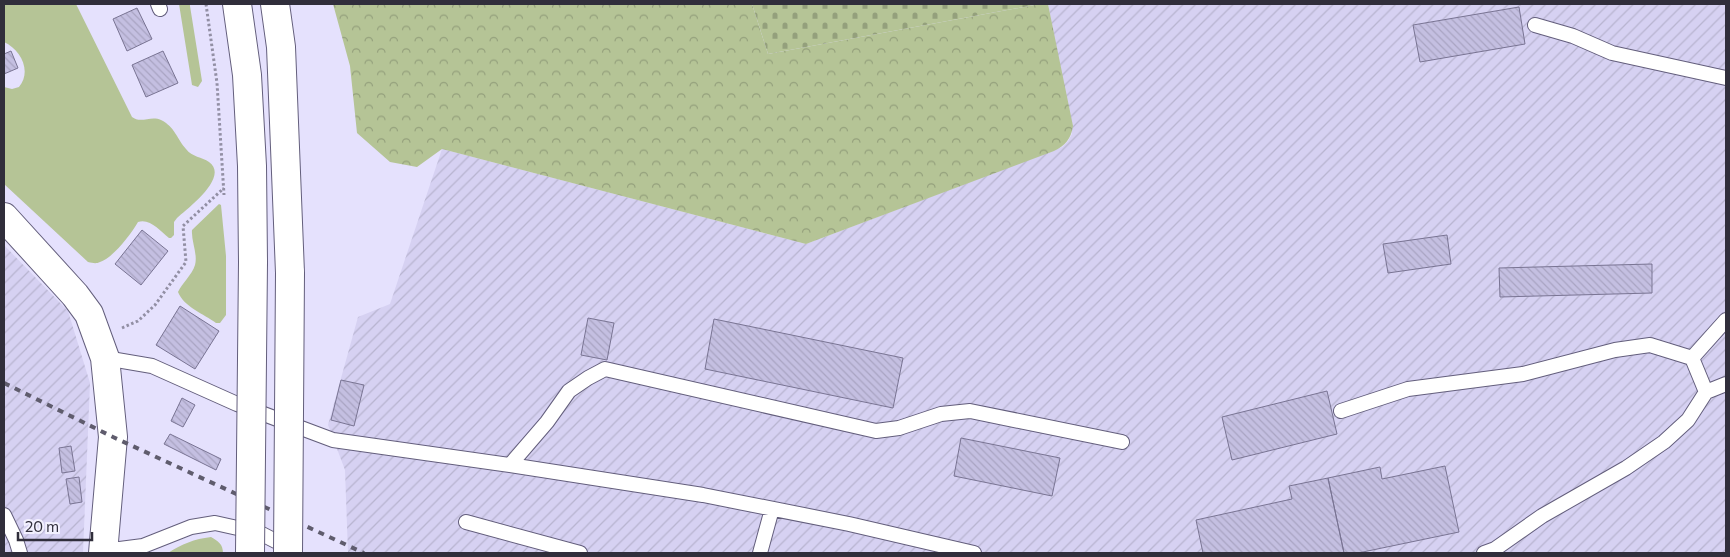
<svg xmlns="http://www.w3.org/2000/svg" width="1730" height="557" font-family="Commissioner,sans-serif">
<defs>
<pattern id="industrial-furrows" width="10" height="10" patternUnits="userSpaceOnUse" patternTransform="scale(1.25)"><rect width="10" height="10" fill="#d6d1f2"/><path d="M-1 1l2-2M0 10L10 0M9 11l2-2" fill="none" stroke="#b8b4d0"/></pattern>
<pattern id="forest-crowns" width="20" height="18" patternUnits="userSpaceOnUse" patternTransform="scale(1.25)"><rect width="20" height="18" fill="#b5c496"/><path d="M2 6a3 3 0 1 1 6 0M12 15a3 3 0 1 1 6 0" fill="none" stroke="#94a07c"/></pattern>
<pattern id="cemetery-stones" width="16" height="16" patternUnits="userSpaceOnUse" patternTransform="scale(1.25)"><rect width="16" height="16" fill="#b5c496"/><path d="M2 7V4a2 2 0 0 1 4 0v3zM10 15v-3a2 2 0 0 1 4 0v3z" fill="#94a07c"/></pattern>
<pattern id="building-back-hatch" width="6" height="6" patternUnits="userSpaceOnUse" patternTransform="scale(1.25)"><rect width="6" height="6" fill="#c4bfe1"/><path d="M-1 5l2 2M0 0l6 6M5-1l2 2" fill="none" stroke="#a9a4c2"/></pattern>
</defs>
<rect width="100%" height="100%" fill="#e5e1fd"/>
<path fill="url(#industrial-furrows)" d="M1048,4H1726V553H348L345,470L328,425L358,317L390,304L442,149L806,244L1062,147L1068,141L1072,134Z
M4,245L68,311L90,383L83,553H4Z"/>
<path fill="#b5c496" d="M4,4H76L132,117C141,124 151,115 161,120C175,127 177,139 186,149C192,157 202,157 209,162C230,177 187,209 177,218L174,222V235L171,238H169C160,231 150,218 138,222C131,234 113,258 100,262C96,264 93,263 88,262L4,184V87L12,89L19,87C32,71 21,50 4,42Z
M179,4H190V6L202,81L198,87L192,85Z
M219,204L221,205L226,256V315L220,323H216C204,314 184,307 178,292C182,283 192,275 195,265C198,254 191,241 192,230Z
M211,537C218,541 223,544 223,553H168C182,544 194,539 211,537Z"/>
<path fill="url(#forest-crowns)" d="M333,4H752L768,54L1040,4H1048L1073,126C1071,139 1065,146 1054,151L806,244L442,149L417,167L390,162L357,133L350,66Z"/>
<path fill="url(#cemetery-stones)" d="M752,4H1040L768,54Z"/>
<path fill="url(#building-back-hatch)" stroke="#797493" d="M1519,7L1525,44L1420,62L1413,25Z
M137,8L152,39L127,51L113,19Z
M11,51L18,68L4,74V54Z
M163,51L178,83L146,97L132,65Z
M142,230L168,251L141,285L115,264Z
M1447,235L1451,264L1388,273L1383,244Z
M1652,264V293L1500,297L1499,268Z
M180,306L219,331L195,369L156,345Z
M588,318L614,323L607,360L581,355Z
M714,319L903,358L893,408L705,369Z
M341,380L364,385L354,426L331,420Z
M1327,391L1337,434L1232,460L1222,417Z
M182,398L195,405L183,427L171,421Z
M170,434L221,459L216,470L164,444Z
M961,438L1060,458L1052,496L954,476Z
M71,446L75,471L62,473L59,448Z
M1445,466L1459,532L1358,553H1344L1328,478L1380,467L1382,479Z
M79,477L82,502L70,504L66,479Z
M1328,478L1344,553H1203L1196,520L1292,499L1289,486Z"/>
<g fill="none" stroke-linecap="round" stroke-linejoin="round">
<g stroke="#635e7c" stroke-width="16">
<path id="lane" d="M158,4L160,9
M1535,25L1573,36L1612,53L1726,78
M105,358L152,366L237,404L333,440L510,465L703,495L849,524L974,553
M1706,392L1692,358L1726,320
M1341,411L1408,389L1523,374L1615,350L1650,345L1692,358
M510,465L547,422L569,391L588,378L605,369L876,431L899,428L941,414L970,411L1122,442
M4,515L16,540L20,553
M466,522L580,553
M104,551L143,546L191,527L215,523L260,533L291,549
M760,553L772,509
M1484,553L1495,549L1542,516L1626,468L1664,442L1688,420L1706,392L1726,384"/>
</g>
<g stroke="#635e7c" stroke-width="30">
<path id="street" d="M4,217L75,295L89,314L105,358L113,437L103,553"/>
</g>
<g stroke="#635e7c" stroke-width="30">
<path id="highway" d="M237,4L247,75L252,166L253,262
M275,4L281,47L290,273"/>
</g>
<path stroke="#928fa4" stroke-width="3" stroke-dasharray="2.5 2.5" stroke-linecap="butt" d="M206,4L217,83L224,195
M122,328L138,321L155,305L186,262L183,226L224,188"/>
<use href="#lane" stroke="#fff" stroke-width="14"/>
<use href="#street" stroke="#fff" stroke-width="28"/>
<use href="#highway" stroke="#fff" stroke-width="28"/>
<path stroke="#5f5c6d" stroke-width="4" stroke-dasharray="6 6" stroke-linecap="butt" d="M4,383L113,437L364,553"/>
<g stroke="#635e7c" stroke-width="30" stroke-linecap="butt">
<path id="highway-bridge" d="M250,553L253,262
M288,553L290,273"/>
</g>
<use href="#highway-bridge" stroke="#fff" stroke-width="28"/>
</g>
<rect width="1730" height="557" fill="none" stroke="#302e3b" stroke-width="10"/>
<path d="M18 532v8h74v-8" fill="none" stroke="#302e3b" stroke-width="2.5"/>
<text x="25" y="532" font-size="15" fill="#302e3b" stroke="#f2f0fe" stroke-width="4" paint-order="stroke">20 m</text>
</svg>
